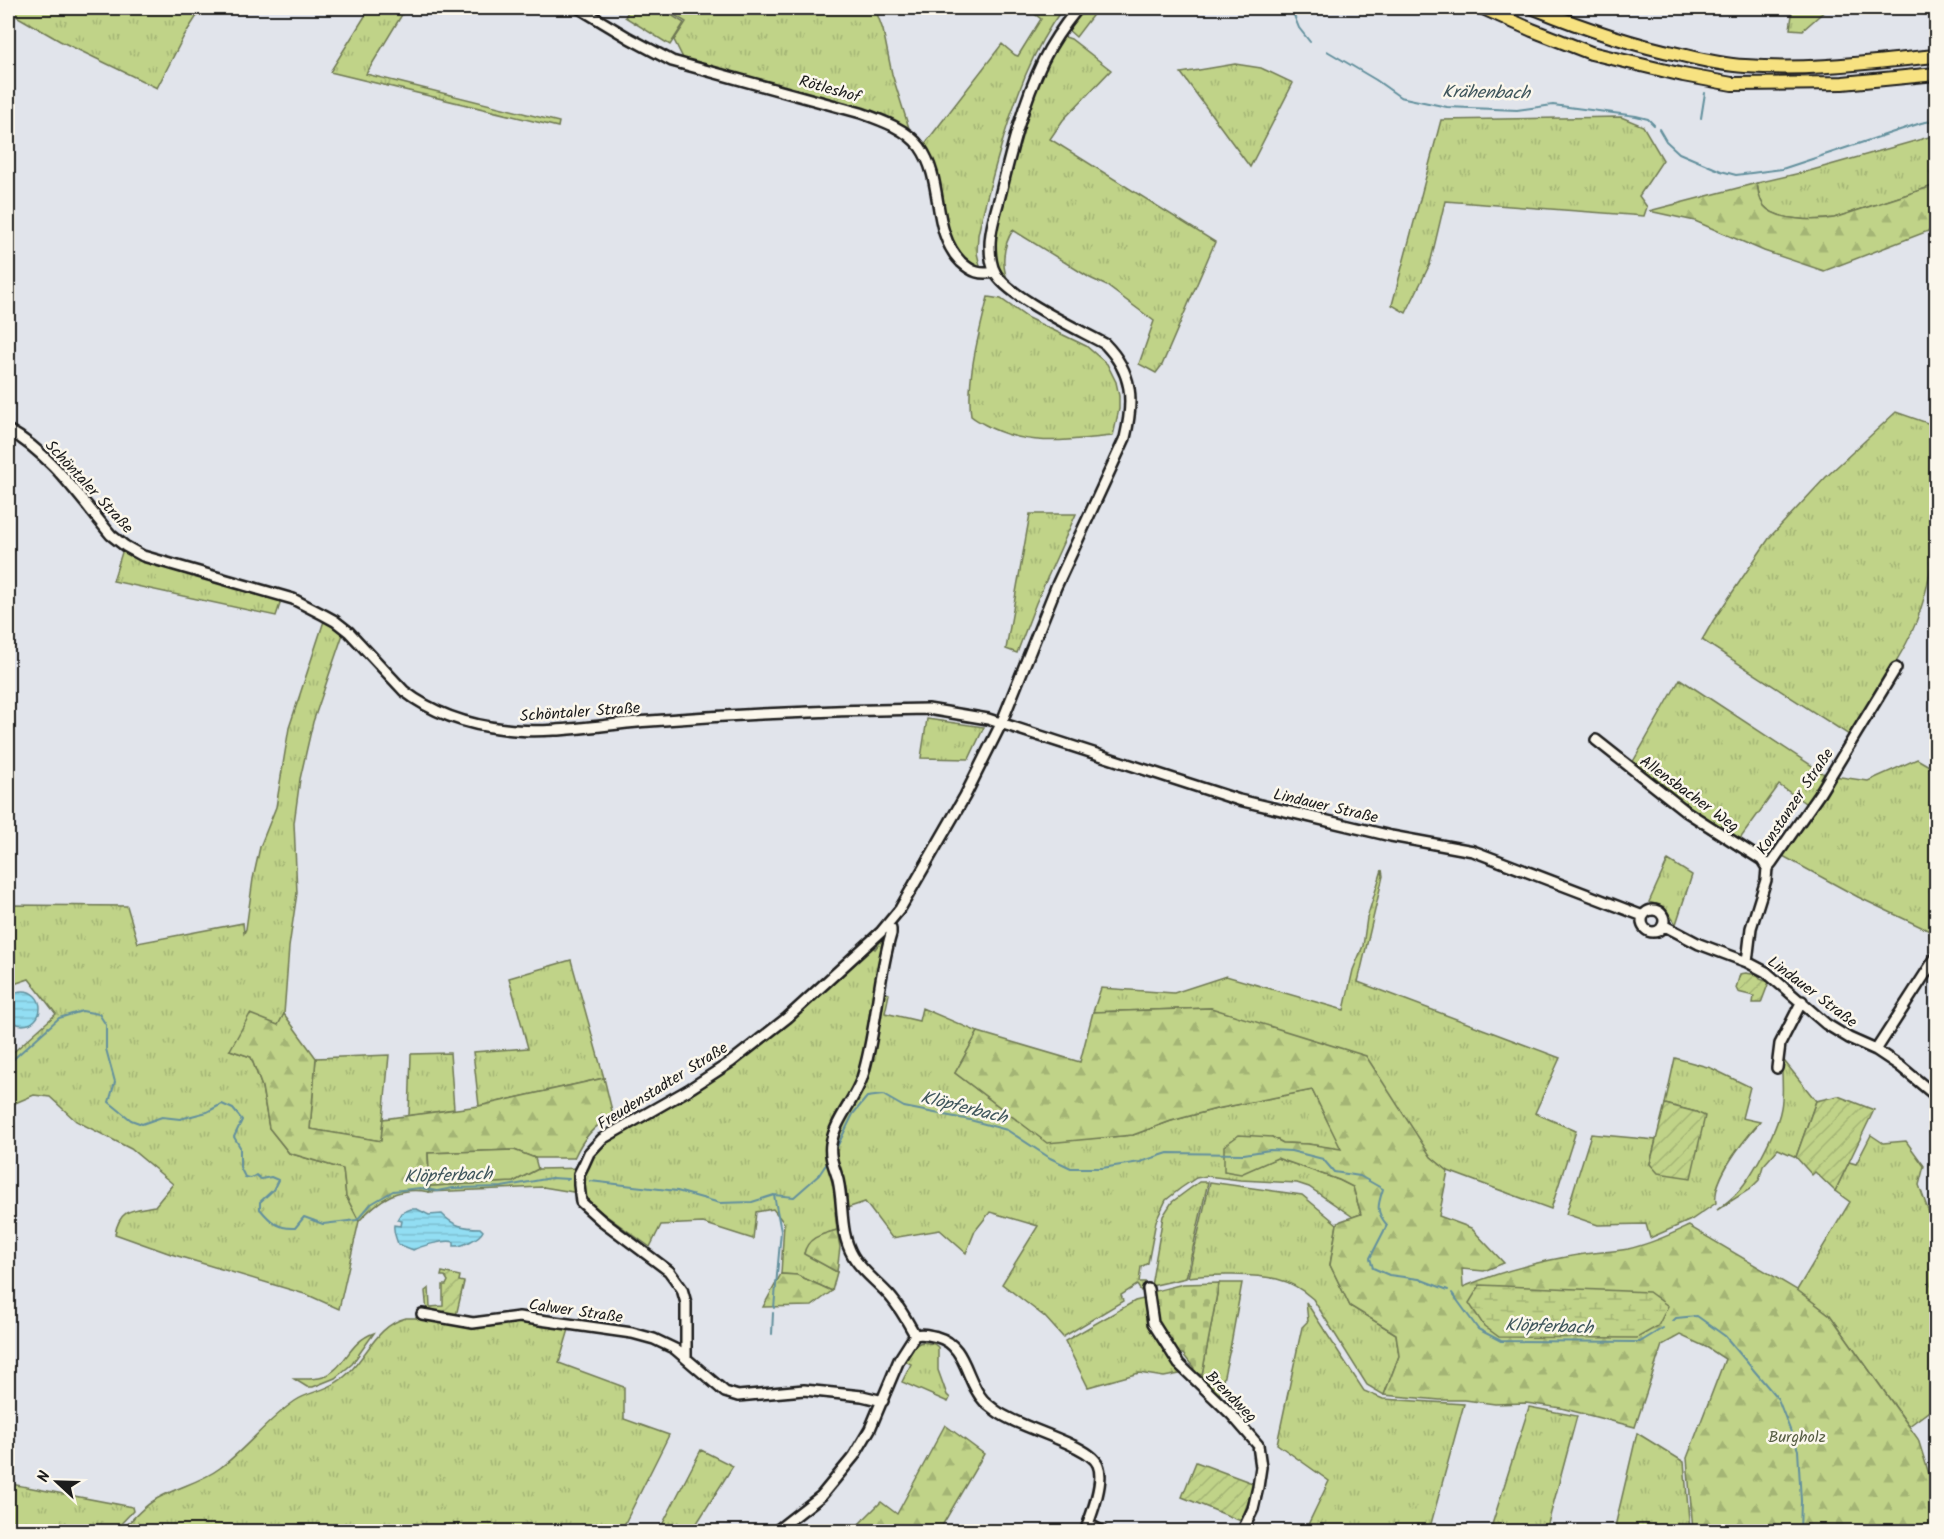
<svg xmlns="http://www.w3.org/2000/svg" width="1944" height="1539" font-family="Kalam,sans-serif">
<defs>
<pattern id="grass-tufts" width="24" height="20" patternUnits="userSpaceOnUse" patternTransform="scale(1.5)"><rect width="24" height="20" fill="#c0d388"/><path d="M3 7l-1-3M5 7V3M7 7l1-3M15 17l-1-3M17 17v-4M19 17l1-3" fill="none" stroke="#a4b575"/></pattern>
<pattern id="forest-firs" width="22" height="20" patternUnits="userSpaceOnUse" patternTransform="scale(1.5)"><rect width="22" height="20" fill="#c0d388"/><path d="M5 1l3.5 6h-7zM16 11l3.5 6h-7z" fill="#a4b575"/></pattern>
<pattern id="wetland-marsh" width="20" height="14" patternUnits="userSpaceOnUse" patternTransform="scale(1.5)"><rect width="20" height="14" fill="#c0d388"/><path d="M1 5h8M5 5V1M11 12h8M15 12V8" fill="none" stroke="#a4b575"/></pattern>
<pattern id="cemetery-stones" width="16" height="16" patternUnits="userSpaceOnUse" patternTransform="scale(1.5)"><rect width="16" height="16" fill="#c0d388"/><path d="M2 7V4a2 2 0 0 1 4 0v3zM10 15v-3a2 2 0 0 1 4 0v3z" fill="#a4b575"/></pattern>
<pattern id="garden-furrows" width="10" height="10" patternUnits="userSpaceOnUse" patternTransform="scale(1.5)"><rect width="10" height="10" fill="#c0d388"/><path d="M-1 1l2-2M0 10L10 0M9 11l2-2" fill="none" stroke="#a4b575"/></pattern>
<pattern id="water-rules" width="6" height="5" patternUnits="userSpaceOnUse" patternTransform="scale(1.5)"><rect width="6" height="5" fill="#92def3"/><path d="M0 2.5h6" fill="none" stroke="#7dbed0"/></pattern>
</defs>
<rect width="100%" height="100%" fill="#e1e4eb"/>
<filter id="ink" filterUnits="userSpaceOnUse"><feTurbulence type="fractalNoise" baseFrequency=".0167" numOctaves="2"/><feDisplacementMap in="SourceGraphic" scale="12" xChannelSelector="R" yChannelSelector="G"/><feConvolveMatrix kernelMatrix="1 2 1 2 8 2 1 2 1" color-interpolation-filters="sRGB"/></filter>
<g filter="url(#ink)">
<path fill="url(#grass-tufts)" stroke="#6e7852" stroke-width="1.5" d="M15,8H202L184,36L157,88L60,41L11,13Z
M370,8H406L366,74L559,122L558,127L330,72Z
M663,8H875L883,30L892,74L910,131L905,127L834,102L765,82L688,63L683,58L674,40L686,22Z
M1027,8H1063C1031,51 1015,99 1000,150C992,178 984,206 978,235L977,253L981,270L969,265L951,246L924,145L1002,44L1015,55L1018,56L1041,19Z
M1083,8H1098L1076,37L1067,29Z
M1793,8H1828L1803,30L1790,29Z
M1062,36L1071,39L1111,70L1063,120L1050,139L1215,242L1162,365L1156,373L1139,364L1154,321L1107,286L1090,278L1013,230C1003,245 1000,268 1010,284C997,272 992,257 993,239C994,224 1000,208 1004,194C1018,139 1033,85 1062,36Z
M1235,64L1261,68L1293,83L1250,167L1181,73Z
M1621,117L1643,126L1663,160L1639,196L1647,207L1644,216L1445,201L1430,264L1406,313L1392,305L1441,120Z
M1936,135V185L1834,218C1816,221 1776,221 1764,206C1759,199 1758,191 1757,183L1809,171Z
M988,297L1001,299L1028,318L1086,346L1107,364L1116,382L1119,396V409L1113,436C1070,440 1032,447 991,428C984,424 977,421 971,416C966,379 979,333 988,297Z
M1936,386V545L1934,546C1930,580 1922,614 1906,644C1889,675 1868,705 1849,735L1702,640L1713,621L1770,537L1826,477L1896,412L1933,425V404Z
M1030,514H1076L1036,603L1017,653L1006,649Z
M123,549L144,561L279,600L280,604L276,616L113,581Z
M324,621L343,634L313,722L300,779L294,823L297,893L289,947L284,1014L279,1025L230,1050L251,1057L262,1087L269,1128L289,1153L343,1169L346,1196L359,1221L339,1309L308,1295L171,1254L115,1234C120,1208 133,1210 155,1206L173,1184L131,1149L76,1121L50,1097L34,1095L8,1106V1057L56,1014L29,979L8,986V905L127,906L138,943L243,923L244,933L246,929L253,879L260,847L276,807L289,728Z
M1680,679L1826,775L1808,805L1779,785L1737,843L1630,767Z
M927,719L984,727L969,759L921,758Z
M1917,759L1936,770V934L1858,897L1781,855L1804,825L1834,776L1868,781Z
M1668,860L1692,875L1676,924L1664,907L1649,902Z
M1382,870L1383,876L1358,982L1560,1058L1535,1113L1576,1131L1551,1209L1448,1171L1431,1157L1211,1008L1093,1012L1101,988L1174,993L1226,976L1344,1010L1353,970L1363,946L1367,918Z
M885,936L887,938L876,989L889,994L885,1013L919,1021L922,1008L978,1032L955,1073L1047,1142L1133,1135L1171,1121L1216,1109L1312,1090L1342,1150L1308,1144L1283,1143L1272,1137L1241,1173L1277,1158L1339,1180L1353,1187L1361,1214L1353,1217L1309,1187L1297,1183L1240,1180L1207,1176L1196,1178L1181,1188L1166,1200L1156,1221L1148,1263L1141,1267L1139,1282H1145L1143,1290L1141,1291L1137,1285L1121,1295L1123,1301L1063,1337L1045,1317L1002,1284L1038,1226L990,1212L975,1231L966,1253L940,1230L892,1238L865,1202L835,1212L837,1230L822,1235L804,1253L837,1272L832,1291L797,1275L781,1274L784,1223L773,1209L756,1212L753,1239L703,1223L661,1225L650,1247L573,1192L543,1187L429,1192L430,1186L513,1182L538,1169L587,1168L593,1155L604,1142L789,1021L841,975L871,945L875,949Z
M571,960L604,1078L479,1106L473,1052L528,1048L509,978Z
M450,1053L454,1109L409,1116L411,1054Z
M389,1055L381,1141L310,1129L316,1058Z
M1781,1057L1816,1101L1796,1157L1778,1149L1763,1166L1759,1180L1750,1189L1717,1210C1723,1205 1730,1200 1735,1195C1751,1179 1777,1131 1781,1108C1784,1092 1782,1074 1781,1057Z
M1675,1058L1711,1068L1750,1087L1742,1118L1760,1122C1744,1140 1712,1179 1716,1203L1691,1220L1650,1238L1646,1224L1598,1225L1566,1214L1591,1134L1656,1140L1650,1164L1696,1112L1665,1104Z
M1871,1135L1883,1143L1906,1141L1924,1166L1919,1185L1936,1232V1406L1909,1426L1830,1315L1797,1290L1850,1202L1835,1191L1849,1162L1856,1164Z
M1199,1182H1208L1186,1278L1151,1286L1163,1216L1172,1202Z
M1210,1182L1302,1195L1337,1224L1330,1265L1350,1306L1396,1334L1399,1356L1384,1395L1367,1385L1313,1299C1303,1290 1290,1282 1277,1279C1255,1274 1211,1274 1188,1277Z
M1219,1283H1242L1230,1349L1219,1398L1192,1372L1202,1374Z
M1143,1299L1145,1302L1150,1324L1185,1373L1164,1377L1139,1373L1088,1387L1065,1341L1135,1301Z
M1306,1302L1364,1391L1383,1399L1464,1404L1429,1531H1305L1329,1481L1277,1444L1302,1327L1308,1321Z
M406,1318H425L458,1324L519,1320L570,1326L559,1363L624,1387V1419L669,1435L621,1531L120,1532C133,1519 145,1504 162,1496C181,1486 203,1481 220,1468C247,1448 267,1420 295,1401C308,1392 325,1391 337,1382C365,1365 373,1326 406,1318Z
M374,1333L352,1364L335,1378L313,1387H307L294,1379C303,1379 314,1380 323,1377C346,1368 348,1342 374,1333Z
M922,1342L934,1344L938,1347V1370L947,1395L950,1398L948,1402L902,1382L911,1364L905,1361C909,1352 913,1345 922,1342Z
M1529,1407L1577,1416L1546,1531H1490Z
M1637,1433L1684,1462L1690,1531H1614Z
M701,1450L733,1466L692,1531H659Z
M11,1484L132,1507L133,1511L114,1531H8V1492Z"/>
<path fill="url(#forest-firs)" stroke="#6e7852" stroke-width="1.5" d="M1757,183C1758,191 1759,199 1764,206C1776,221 1816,221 1834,218L1936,185V228L1824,271L1764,251L1695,221L1649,211Z
M1211,1008L1366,1056L1431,1157L1448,1171L1439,1216L1471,1228L1504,1263L1484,1271L1462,1269L1463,1287C1499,1272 1539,1261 1578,1255C1595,1252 1612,1252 1628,1249C1650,1244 1669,1235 1689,1226L1797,1290L1830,1315L1918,1439L1936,1496V1531H1693L1687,1458L1725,1359L1708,1348L1680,1335L1662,1345L1635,1427L1561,1408L1526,1403L1495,1404L1465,1400H1440L1384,1395L1399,1356L1396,1334L1350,1306L1330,1265L1337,1224L1341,1221L1361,1214L1353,1187L1339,1180L1277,1158L1241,1174L1224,1171V1146L1239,1135L1272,1137L1283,1143L1308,1144L1341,1149L1312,1090L1216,1109L1171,1121L1133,1135L1047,1143L955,1073L978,1032L1080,1062L1093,1012Z
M250,1014L278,1025L284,1014L316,1058L310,1129L381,1141L383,1119L479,1106L604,1078L613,1115C594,1126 583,1138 574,1158H535L514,1150L428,1153L429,1192C398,1186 379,1199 359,1221L346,1196L343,1169L289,1153L269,1128L262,1087L251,1057L230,1050Z
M837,1230L840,1247L837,1272L804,1254C807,1237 823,1234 837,1230Z
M781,1274L797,1275L832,1291L812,1306L763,1307Z
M945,1425L984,1454L939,1531H852L881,1502L897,1514Z"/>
<path fill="url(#wetland-marsh)" stroke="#6e7852" stroke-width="1.5" d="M1480,1285L1649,1292L1668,1306L1658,1326L1637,1338L1499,1337L1484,1326L1469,1303Z"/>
<path fill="url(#cemetery-stones)" stroke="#6e7852" stroke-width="1.5" d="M1219,1283L1202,1375L1192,1372L1194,1368L1183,1354H1175L1156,1322L1152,1292L1183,1284Z"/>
<path fill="url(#garden-furrows)" stroke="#6e7852" stroke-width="1.5" d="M1746,973L1758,975L1760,979L1769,982L1761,1003H1753L1754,996L1738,992L1736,988L1740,974Z
M1838,1096L1874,1110L1835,1191L1815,1172L1812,1175L1796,1157L1816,1101Z
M1665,1104L1696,1112L1705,1116L1691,1178L1658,1173L1650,1164Z
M442,1272L460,1276L459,1281L464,1282L456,1316L427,1312L425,1291L429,1288L430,1307L443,1306V1285H446L448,1281L445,1276H441Z
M1196,1462L1255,1484L1241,1521L1182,1497Z"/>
<path fill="#c0d388" stroke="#6e7852" stroke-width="1.5" d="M630,8H660L684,23L670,45L625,17Z
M514,1150L535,1158L538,1169L513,1182L430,1186L428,1153Z"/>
<path fill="url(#water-rules)" stroke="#63909d" stroke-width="1.5" d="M6 1008a17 17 0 1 1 34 0a17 17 0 1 1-34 0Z
M411,1209H417L429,1215L442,1214C453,1226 464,1228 480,1228L483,1231C480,1238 462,1247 454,1246V1242C446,1239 421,1246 413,1250L398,1244C396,1237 393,1233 394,1225L401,1226L402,1221L397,1220L401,1213Z"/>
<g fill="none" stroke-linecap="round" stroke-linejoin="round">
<path stroke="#63909d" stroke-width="2" d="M1291,8L1299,28L1310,42
M1327,51L1376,80L1400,97L1447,107L1517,110L1553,105L1636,116L1648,119L1654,125
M1701,118L1705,93
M1659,129L1666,141L1679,153L1721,171L1736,175L1782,169L1921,123L1936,120
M8,1064L59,1018L82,1011L99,1014L106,1025V1049L115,1082L109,1102L131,1120L142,1124L162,1117L180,1119L207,1112L222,1104L233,1109L242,1120L234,1137L240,1147V1167L245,1177L251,1178L256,1175L261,1179L271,1177L278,1180L273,1190L260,1202V1209C270,1221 278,1229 295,1228L304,1217L323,1224L357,1220L371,1204L393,1191L420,1188L437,1191L453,1188L502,1187L551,1178L569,1179
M835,1151L853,1114L867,1097L883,1095L904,1107L970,1120L1007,1130L1050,1158L1071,1168H1102L1140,1162L1168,1153L1244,1154L1270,1150L1291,1151L1323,1159L1334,1172L1360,1176L1383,1189C1378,1205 1375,1211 1387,1225L1370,1258L1373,1268L1389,1275L1419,1279L1448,1290
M590,1181L677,1191L720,1203L752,1202L774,1195L794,1197L819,1175L829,1160
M1452,1293L1478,1329L1501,1341L1640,1342L1663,1328
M774,1308L781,1231L774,1195
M1673,1321L1676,1318L1697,1316L1725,1336L1778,1399L1798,1450L1801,1501L1800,1532
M772,1334L773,1313"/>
<g stroke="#1c1c1c" stroke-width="14">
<path id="minor" d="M579,8L629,38L672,61L861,113C881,120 907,129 920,147C945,182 930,230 961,262C972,272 980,275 994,272
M8,430C50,453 80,498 111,535L125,546L143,556L293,599L324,615L335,621L349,632L404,691C434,714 467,725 505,729C549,735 605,724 650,721C743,714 836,710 928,709L988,719L1239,800L1391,836L1473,851L1643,916
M1596,740L1687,812L1762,860L1767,868
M1642 921a11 11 0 1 1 22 0a11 11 0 1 1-22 0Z
M887,925L891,929V934C877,981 877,1031 862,1078C854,1101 835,1120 831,1144C829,1158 835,1168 838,1180C844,1206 839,1232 853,1256C861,1270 876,1281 887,1293C899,1305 907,1321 915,1335
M1663,925L1699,944L1747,962L1766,972L1826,1024L1849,1038L1876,1050L1900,1066L1936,1096
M1747,962L1751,928L1766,880L1767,868L1772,862L1820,793L1896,668
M1876,1050L1936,957
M1777,1068L1780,1044L1802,1001
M1148,1289L1153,1323L1179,1364L1232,1415L1258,1445L1261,1467L1258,1487L1253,1509L1242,1532
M422,1314L473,1323L519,1317L632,1333L654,1339L675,1349L725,1392L738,1396L804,1390L862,1396L883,1401
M915,1335C923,1333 929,1335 937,1337C967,1345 965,1381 984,1401C987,1404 991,1407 995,1410C1015,1427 1090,1444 1098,1465C1105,1481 1091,1516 1085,1532
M686,1357V1303L682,1289L669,1271L601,1220L581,1202L579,1185V1174L584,1164L589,1153L602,1139L688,1090L731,1062L787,1018L881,932L900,909L965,796L1001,724L1056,587L1125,438C1134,400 1133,373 1105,344C1080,330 1006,296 995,272C991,265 990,254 990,245C990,227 997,209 1001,192C1012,147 1023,103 1043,61C1052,42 1065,24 1078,8
M1088,1524L1103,1532
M775,1532L821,1496L854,1456L870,1429L899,1360L915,1335"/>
</g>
<g stroke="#1c1c1c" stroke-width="16">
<path id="major" d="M1483,8L1532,30L1591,53L1683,75L1732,84L1843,83L1936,74
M1534,8C1583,28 1629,44 1682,55C1702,60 1723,65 1745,66C1809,71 1873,62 1936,56"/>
</g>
<use href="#minor" stroke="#fbf7ec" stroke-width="9"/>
<use href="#major" stroke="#f7e281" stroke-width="12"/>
</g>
</g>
<g text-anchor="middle" stroke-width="5" stroke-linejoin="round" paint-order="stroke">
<g font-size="16" fill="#1c1c1c" stroke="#fbf7ec">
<text transform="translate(830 88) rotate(16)" y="6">Rötleshof</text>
<text transform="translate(90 486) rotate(47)" y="6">Schöntaler Straße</text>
<text transform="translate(580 711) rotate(-4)" y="6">Schöntaler Straße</text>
<text transform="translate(1690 793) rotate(36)" y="6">Allensbacher Weg</text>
<text transform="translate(1794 801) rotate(-56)" y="6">Konstanzer Straße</text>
<text transform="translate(1326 805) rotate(13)" y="6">Lindauer Straße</text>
<text transform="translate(1813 991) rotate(37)" y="6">Lindauer Straße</text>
<text transform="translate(662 1085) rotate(-32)" y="6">Freudenstadter Straße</text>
<text transform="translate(576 1310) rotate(8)" y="6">Calwer Straße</text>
<text transform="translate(1232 1396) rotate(45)" y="6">Brendweg</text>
</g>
<g font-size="16" fill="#555c42" stroke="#fbf7ec">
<text x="1797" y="1442">Burgholz</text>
</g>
<g font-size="18" font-style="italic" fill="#3f565c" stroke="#fbf7ec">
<text transform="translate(1486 92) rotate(1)" y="6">Krähenbach</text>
<text transform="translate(964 1107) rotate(14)" y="6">Klöpferbach</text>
<text transform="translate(448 1175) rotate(-2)" y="6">Klöpferbach</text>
<text transform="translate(1549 1326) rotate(2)" y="6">Klöpferbach</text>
</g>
</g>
<rect width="1944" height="1539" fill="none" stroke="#fbf7ec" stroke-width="30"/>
<rect x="15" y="15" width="1914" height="1509" fill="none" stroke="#1c1c1c" stroke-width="2" filter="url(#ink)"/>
<g transform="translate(57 1482) rotate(292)" stroke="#fbf7ec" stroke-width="4.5" paint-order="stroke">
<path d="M0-4.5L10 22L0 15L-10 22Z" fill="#1c1c1c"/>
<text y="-9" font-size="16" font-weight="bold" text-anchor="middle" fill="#1c1c1c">N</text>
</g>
</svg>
